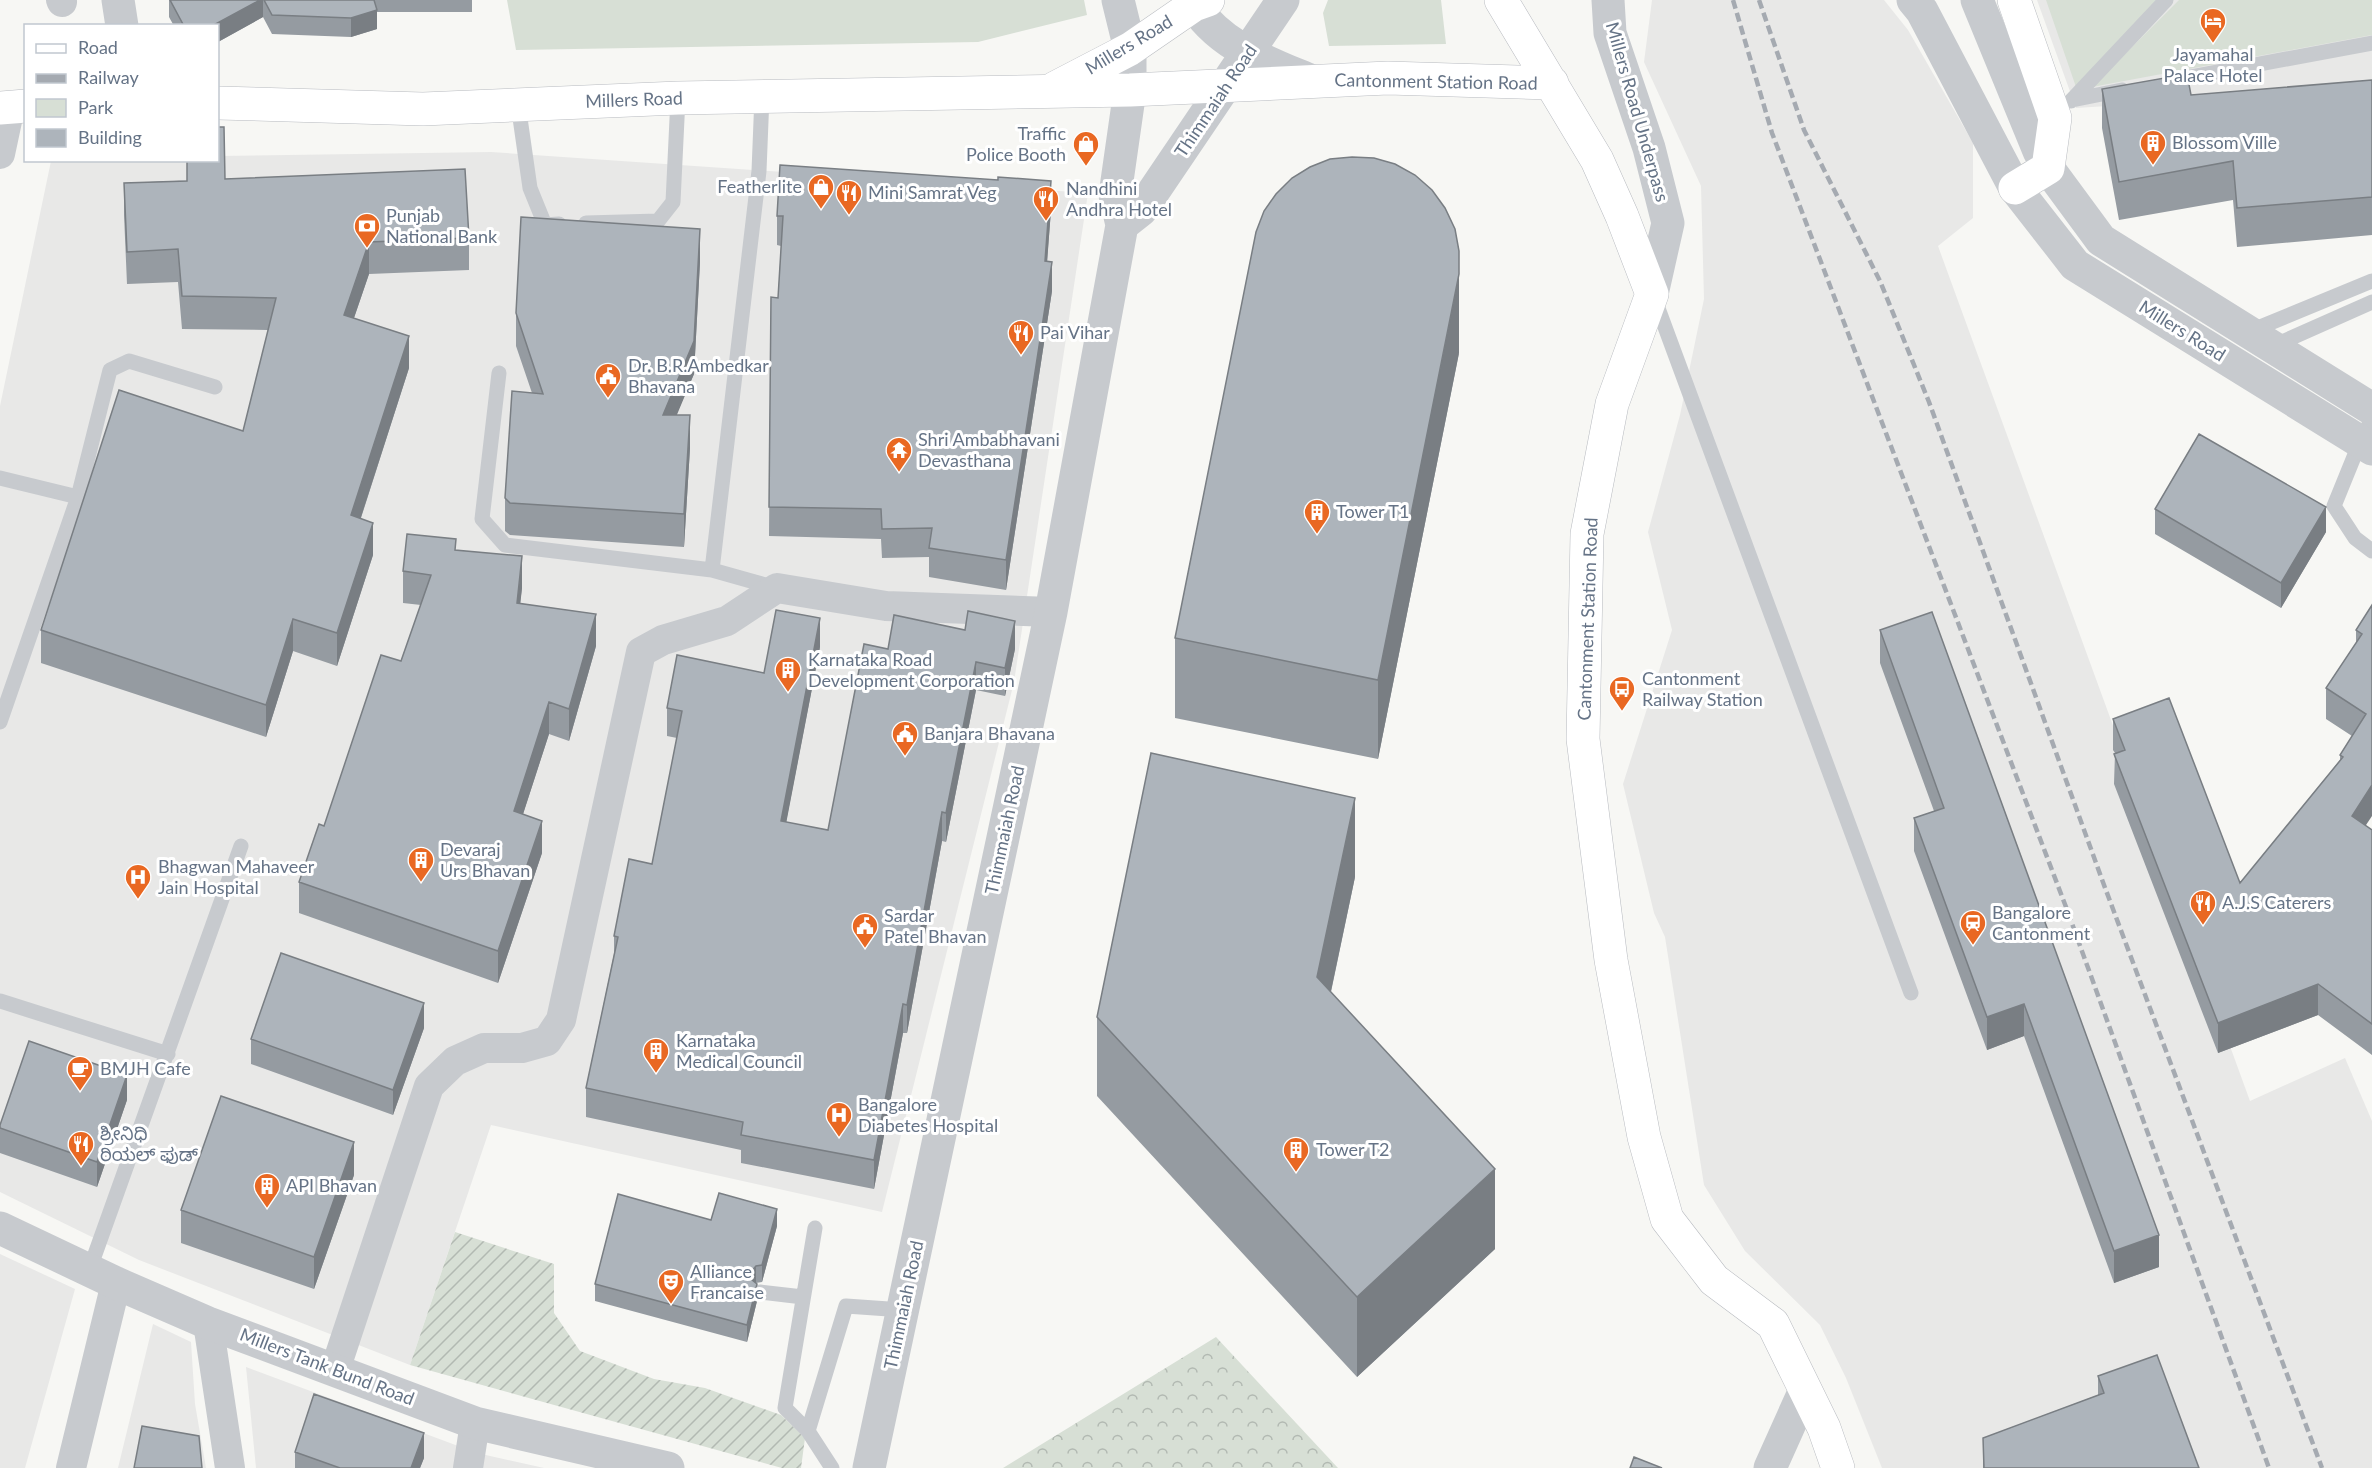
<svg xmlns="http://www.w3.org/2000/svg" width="2372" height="1468" font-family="Lato,'Noto Sans Kannada',sans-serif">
<defs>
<pattern id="forest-crowns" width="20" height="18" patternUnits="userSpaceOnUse" patternTransform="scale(1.5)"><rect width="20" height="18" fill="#d7dfd5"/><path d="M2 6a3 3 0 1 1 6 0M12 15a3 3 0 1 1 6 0" fill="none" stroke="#b2b9b2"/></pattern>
<pattern id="garden-furrows" width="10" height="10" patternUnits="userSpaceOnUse" patternTransform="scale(1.5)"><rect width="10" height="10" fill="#d7dfd5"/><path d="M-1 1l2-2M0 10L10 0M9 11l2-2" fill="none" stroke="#b2b9b2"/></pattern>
</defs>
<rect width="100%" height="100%" fill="#f7f7f4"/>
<path fill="#e8e8e7" d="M1652,0H1884L1908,30L1973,143V218L1938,246L2250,1101L2345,1058L2372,1121V1468H1882L1846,1378L1820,1325L1745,1251L1704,1185L1665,937L1654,913L1623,784L1672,630L1648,532L1680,415L1704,299L1701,186L1644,62Z
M2037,0H2372V89L2076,108Z
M491,152L1088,193L1014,682L882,1212L491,1125L410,1365L139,1260L0,1192V406L51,161L218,160V156Z
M0,1254L75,1289L25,1468H0Z
M153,1324L191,1342L195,1404L206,1468H118Z
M246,1367L477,1453L544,1468H256Z"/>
<path fill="#d7dfd5" d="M507,0H1084L1087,15L978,42L516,50Z
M1328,0H1441L1446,44L1329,46L1323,13Z
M2046,0H2158L2076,87Z
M2179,0H2372V35L2092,87Z"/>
<path fill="url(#forest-crowns)" d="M1216,1337L1338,1468H1003Z"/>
<path fill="url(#garden-furrows)" d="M455,1232L554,1264V1313L580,1351L654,1379L705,1388L781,1415L805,1438L801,1468H782L410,1365Z"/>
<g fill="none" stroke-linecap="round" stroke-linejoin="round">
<g stroke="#b8bbc0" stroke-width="34">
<path id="primary" d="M1501,0L1597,160L1622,216L1652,294L1612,404L1587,534L1583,739L1611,960L1644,1137L1667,1219L1714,1280L1773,1324L1824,1428L1838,1468
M2014,0L2055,118L2048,168L2015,188
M1055,88L1130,49L1194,5L1208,0
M218,103L423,109L678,98L1130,90L1388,78L1552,83
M0,108L26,106"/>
</g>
<path stroke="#c7cace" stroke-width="15" d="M2169,81L2372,43
M2072,100L2122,90
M2071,101L2166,0
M518,104L530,188L545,225L559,224
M586,223L658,221L673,202L678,98
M1655,300L1911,993
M2248,332L2372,281
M2273,346L2372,302
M499,373L482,519L505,545L712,570L776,588
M2372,419L2360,442L2334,506L2355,538L2372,551
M0,478L78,497
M712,570L759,171L762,96
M0,722L78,497L110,370L129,361L215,387
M0,1001L168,1054
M815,1228L785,1408L808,1431L832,1468
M89,1271L241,846
M760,1292L803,1297
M808,1431L846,1306L903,1310"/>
<path stroke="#c7cace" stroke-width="30" d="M61,0L62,2
M0,154L10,107
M208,1323L230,1468
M335,1370L429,1086L455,1061L484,1048H522L547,1041L561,1020L641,652L663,640L727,621L777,588L886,606L1051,612
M71,1468L116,1283
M468,1468L475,1423"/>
<path stroke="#c7cace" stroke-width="33" d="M118,0L122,26
M1191,0C1216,45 1267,62 1312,81
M1608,0L1610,33L1649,148L1668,223L1652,294
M1913,0L1922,11L2015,188L2075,265L2372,449
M1977,0L2039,151L2048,168L2101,240L2372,409
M1122,225L1141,210L1283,0
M0,1228L116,1283L208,1323L475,1423L668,1468
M869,1468L1051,612L1122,225L1115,195L1130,90V49L1118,0
M1770,1468L1805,1390"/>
<use href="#primary" stroke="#fff" stroke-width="33"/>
<path stroke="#a5aab1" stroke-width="4.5" stroke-dasharray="9 4.5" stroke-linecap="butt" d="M1733,0L1772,133L2066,907L2269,1468
M1759,0L1804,130L1880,281L1929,402L2104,885L2322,1468"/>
</g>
<path fill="#959ba1" d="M169,0H472V12H377V29L351,37L272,34L263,17L218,42V26H174L169,17Z
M2372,80V235L2237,247L2233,200L2119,220L2102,128V89L2191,95Z
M225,179L469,238V270L369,274L354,318L409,368L361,518L373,555L337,666L293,651L266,737L41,663V630L243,431L268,330L182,329L178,282L127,284L124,215V183Z
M1051,210L1047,261L1052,291L1006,590L929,577V557L882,558L881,539L769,536L771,297L778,298L781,246L777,245V216Z
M700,262L694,374L676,415L690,448L684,547L510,535L505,531V498L532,393L516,346V313Z
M1459,353L1378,759L1175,718V638Z
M2155,509L2326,532L2281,608L2155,534Z
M456,550L522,588L520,603L596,646L569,741L549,734L523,814L542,853L498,983L299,913V882L401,661L421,605L403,603V571Z
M2372,605L2366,826L2372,830V1055L2318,1015L2218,1053L2114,784L2115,753L2113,750V719L2240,883L2340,760V755L2352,736L2326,719V688L2356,644V630Z
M1880,630L2159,1267L2114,1283L2024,1036L1987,1050L1914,851V818L1934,811L1880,663Z
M820,647L786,822L828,830L888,649H1015L1005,696L976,690L946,842L942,841L907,1033H903L874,1189L741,1163V1150L586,1117V1088L614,954V936L652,864L677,738L667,736V708L764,673Z
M1355,877L1331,992L1495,1249L1357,1377L1097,1096V1017Z
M424,1028L393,1115L251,1064V1039Z
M127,1100L97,1187L0,1153V1128Z
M354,1175L314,1289L181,1243V1210Z
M711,1220L777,1226L762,1282L756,1283L757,1301L747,1342L595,1301V1284Z
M2098,1376L2199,1468H1983V1438L2098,1395Z
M295,1452L424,1458L420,1468H295Z"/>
<path fill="#797e83" d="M260,0H263V17L218,42V26H212Z
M377,10V29L351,37V18Z
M1051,181V210L1045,290V261Z
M700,229V262L694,374L663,448V415Z
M369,242V274L344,347V315Z
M1052,262V291L1006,590V560Z
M1459,274V353L1378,759V680Z
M409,336V368L351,548V515Z
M690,415V448L684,547V514Z
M2326,507V532L2281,608V583Z
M373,523V555L337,666V633Z
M522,556V588L517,634V603Z
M596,614V646L569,741V709Z
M820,618V647L781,850V821Z
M293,619V651L266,737V705Z
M1015,621V649L1005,696V668Z
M976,662V690L946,842V813Z
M549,702V734L514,842V811Z
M2372,785V816L2352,846V816Z
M1355,798V877L1317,1057V977Z
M942,812V841L907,1033V1005Z
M542,821V853L498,983V951Z
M2318,984V1015L2218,1053V1023Z
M424,1003V1028L393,1115V1090Z
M903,1004V1033L874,1189V1160Z
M2024,1004V1036L1987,1050V1017Z
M127,1075V1100L97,1187V1162Z
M354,1142V1175L314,1289V1257Z
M1495,1169V1249L1357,1377V1297Z
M777,1209V1226L762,1282V1265Z
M2159,1235V1267L2114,1283V1251Z
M756,1266V1283L750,1290V1273Z
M757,1284V1301L747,1342V1325Z
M424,1433V1458L420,1468H411Z"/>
<path fill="#adb4bb" stroke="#797e83" stroke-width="1.5" d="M170,0H260L212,26H184Z
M264,0H374L377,10L351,18L272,15Z
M2187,74L2191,95L2372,80V197L2237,208L2233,161L2119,182L2102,89Z
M218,127H224L225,179L465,169L469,238L369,242L344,315L409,336L351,515L373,523L337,633L293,619L266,705L41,630L119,390L243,431L276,298L182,296L178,249L127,252L124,183L187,181V160H218Z
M1352,157L1374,158L1395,164L1415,175L1432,190L1445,208L1455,229L1459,251V274L1378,680L1175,638L1256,232L1264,211L1276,194L1292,178L1310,167L1330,159Z
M780,165L998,180V177L1051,181L1045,261L1052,262L1006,560L929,548L932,528L882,529L881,509L769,507L771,297L778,298L783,216H777Z
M521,217L700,229L694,341L663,415H690L684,514L510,503L505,498L512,391L543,394L516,313Z
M2199,434L2326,507L2281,583L2155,509Z
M407,534L456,539L455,550L522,556L517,603L596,614L569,709L549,702L514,811L542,821L498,951L299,882L319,824L324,826L381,655L401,661L431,575L403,571Z
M2372,605V785L2352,816L2372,830V1024L2318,984L2218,1023L2114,754L2125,750L2113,719L2169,698L2240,883L2343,757L2340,755L2366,714L2326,688L2362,634L2356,630Z
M776,610L820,618L781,821L828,830L864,644L888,649L894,615L965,630L968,611L1015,621L1005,668L976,662L946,813L942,812L907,1005L903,1004L874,1160L741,1135L743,1122L586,1088L618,937L614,936L629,859L652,864L682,711L667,708L677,655L764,673Z
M1932,612L2159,1235L2114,1251L2024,1004L1987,1017L1914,818L1944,808L1880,630Z
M1151,753L1355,798L1317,977L1495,1169L1357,1297L1097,1017Z
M281,953L424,1003L393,1090L251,1039Z
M29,1041L127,1075L97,1162L0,1128V1125Z
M221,1096L354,1142L314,1257L181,1210Z
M719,1193L777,1209L762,1265L756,1266L750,1273L751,1279L757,1284L747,1325L595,1284L618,1194L711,1220Z
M2157,1355L2199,1468H1984L1983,1438L2104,1393L2098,1376Z
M314,1394L424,1433L411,1468H340L295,1452Z
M142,1426L199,1436L202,1468H134Z
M1634,1457L1662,1468H1630Z"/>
<defs>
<g id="hotel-pin" transform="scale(1.35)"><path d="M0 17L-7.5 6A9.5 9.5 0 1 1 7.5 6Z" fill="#e96822" stroke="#fff"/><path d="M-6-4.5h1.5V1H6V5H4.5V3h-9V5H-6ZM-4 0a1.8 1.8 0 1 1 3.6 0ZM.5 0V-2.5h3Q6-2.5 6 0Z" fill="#fff"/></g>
<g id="building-pin" transform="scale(1.35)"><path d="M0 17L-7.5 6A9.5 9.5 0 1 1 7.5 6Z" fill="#e96822" stroke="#fff"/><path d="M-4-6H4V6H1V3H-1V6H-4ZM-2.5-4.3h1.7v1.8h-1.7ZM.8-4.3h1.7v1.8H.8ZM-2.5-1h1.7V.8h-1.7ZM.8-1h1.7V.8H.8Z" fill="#fff"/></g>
<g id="shop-pin" transform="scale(1.35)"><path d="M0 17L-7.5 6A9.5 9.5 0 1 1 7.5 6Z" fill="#e96822" stroke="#fff"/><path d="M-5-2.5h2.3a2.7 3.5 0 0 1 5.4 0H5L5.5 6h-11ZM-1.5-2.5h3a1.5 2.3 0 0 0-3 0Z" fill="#fff"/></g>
<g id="restaurant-pin" transform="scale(1.35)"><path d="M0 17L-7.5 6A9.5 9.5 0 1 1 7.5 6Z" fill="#e96822" stroke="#fff"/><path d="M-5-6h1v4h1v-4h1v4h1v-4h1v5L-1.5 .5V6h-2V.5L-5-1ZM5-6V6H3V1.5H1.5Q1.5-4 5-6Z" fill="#fff"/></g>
<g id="bank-pin" transform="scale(1.35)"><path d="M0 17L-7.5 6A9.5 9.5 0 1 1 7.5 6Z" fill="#e96822" stroke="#fff"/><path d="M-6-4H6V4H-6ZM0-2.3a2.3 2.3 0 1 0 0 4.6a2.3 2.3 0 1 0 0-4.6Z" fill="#fff"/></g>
<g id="civic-pin" transform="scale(1.35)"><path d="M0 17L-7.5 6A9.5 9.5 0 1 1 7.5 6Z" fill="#e96822" stroke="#fff"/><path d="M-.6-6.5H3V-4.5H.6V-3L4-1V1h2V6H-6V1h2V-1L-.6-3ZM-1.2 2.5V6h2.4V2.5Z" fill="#fff"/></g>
<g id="temple-pin" transform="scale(1.35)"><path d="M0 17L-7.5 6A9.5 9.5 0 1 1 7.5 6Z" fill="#e96822" stroke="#fff"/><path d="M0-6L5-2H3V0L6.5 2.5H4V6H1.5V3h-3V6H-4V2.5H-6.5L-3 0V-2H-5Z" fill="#fff"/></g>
<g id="bus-pin" transform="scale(1.35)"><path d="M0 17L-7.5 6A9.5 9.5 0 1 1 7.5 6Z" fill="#e96822" stroke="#fff"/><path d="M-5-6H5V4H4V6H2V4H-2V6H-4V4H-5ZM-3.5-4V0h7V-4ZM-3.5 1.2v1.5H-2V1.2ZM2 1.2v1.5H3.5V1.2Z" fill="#fff"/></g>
<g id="hospital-pin" transform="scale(1.35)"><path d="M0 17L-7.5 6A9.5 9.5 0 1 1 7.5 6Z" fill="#e96822" stroke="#fff"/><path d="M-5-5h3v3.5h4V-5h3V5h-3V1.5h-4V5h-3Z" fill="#fff"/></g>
<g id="station-pin" transform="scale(1.35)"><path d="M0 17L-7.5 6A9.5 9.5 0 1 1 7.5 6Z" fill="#e96822" stroke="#fff"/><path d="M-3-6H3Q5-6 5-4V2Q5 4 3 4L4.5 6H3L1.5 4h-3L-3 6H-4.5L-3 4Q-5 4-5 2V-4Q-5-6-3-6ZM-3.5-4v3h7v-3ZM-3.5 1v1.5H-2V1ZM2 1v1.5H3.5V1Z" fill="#fff"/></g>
<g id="cafe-pin" transform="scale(1.35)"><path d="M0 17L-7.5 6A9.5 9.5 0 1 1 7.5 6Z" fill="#e96822" stroke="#fff"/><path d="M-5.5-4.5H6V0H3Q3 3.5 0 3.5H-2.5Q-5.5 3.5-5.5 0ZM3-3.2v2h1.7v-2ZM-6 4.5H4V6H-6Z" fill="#fff"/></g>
<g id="theatre-pin" transform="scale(1.35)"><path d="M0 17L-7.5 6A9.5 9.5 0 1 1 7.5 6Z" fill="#e96822" stroke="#fff"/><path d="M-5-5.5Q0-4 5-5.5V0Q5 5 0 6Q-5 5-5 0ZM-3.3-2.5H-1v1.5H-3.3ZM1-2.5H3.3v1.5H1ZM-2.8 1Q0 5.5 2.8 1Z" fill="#fff"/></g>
</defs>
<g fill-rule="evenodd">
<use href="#hotel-pin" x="2213" y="21"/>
<use href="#building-pin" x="2153" y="143"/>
<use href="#shop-pin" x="1086" y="144"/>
<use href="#shop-pin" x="821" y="187"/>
<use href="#restaurant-pin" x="849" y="193"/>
<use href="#restaurant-pin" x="1046" y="199"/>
<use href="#bank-pin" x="367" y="226"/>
<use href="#restaurant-pin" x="1021" y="333"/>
<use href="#civic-pin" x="608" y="376"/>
<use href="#temple-pin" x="899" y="450"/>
<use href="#building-pin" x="1317" y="512"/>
<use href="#building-pin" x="788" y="670"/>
<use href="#bus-pin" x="1622" y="689"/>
<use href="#civic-pin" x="905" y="734"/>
<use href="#building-pin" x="421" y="860"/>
<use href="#hospital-pin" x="138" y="877"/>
<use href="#restaurant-pin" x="2203" y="903"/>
<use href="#station-pin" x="1973" y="923"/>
<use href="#civic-pin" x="865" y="926"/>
<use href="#building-pin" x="656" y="1051"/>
<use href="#cafe-pin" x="80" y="1069"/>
<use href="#hospital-pin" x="839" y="1115"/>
<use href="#restaurant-pin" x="81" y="1144"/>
<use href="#building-pin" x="1296" y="1150"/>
<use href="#building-pin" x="267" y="1186"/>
<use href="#theatre-pin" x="671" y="1282"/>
</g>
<g text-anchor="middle" stroke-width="6" stroke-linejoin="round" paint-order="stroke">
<g font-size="18" fill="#657386" stroke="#fff">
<text transform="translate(1129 45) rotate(-31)" y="6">Millers Road</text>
<text transform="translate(1436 82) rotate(1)" y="6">Cantonment Station Road</text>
<text transform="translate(634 100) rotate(-2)" y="6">Millers Road</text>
<text transform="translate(1216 101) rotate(-56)" y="6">Thimmaiah Road</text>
<text transform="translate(1637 112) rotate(74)" y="6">Millers Road Underpass</text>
<text transform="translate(2182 331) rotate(32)" y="6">Millers Road</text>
<text transform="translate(1588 619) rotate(-88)" y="6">Cantonment Station Road</text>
<text transform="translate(1005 830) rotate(-78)" y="6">Thimmaiah Road</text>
<text transform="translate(904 1305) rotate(-78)" y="6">Thimmaiah Road</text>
<text transform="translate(327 1367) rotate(21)" y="6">Millers Tank Bund Road</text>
</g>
<g font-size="18" fill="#657386" stroke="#fff" text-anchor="start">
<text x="2213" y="61" text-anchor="middle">Jayamahal<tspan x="2213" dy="21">Palace Hotel</tspan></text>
<text x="1066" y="140" text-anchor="end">Traffic<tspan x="1066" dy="21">Police Booth</tspan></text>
<text x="2172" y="149">Blossom Ville</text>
<text x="802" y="193" text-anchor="end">Featherlite</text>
<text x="1066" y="195">Nandhini<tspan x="1066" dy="21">Andhra Hotel</tspan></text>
<text x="868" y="199">Mini Samrat Veg</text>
<text x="386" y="222">Punjab<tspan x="386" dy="21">National Bank</tspan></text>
<text x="1040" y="339">Pai Vihar</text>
<text x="628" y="372">Dr. B.R.Ambedkar<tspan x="628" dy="21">Bhavana</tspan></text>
<text x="918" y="446">Shri Ambabhavani<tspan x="918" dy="21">Devasthana</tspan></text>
<text x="1336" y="518">Tower T1</text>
<text x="808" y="666">Karnataka Road<tspan x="808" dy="21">Development Corporation</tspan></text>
<text x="1642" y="685">Cantonment<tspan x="1642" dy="21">Railway Station</tspan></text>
<text x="924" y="740">Banjara Bhavana</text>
<text x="440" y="856">Devaraj<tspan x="440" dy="21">Urs Bhavan</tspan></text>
<text x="158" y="873">Bhagwan Mahaveer<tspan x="158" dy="21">Jain Hospital</tspan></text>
<text x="2222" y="909">A.J.S Caterers</text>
<text x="1992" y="919">Bangalore<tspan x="1992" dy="21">Cantonment</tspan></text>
<text x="884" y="922">Sardar<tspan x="884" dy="21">Patel Bhavan</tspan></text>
<text x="676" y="1047">Karnataka<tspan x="676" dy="21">Medical Council</tspan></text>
<text x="100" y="1075">BMJH Cafe</text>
<text x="858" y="1111">Bangalore<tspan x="858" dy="21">Diabetes Hospital</tspan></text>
<text x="100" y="1140">ಶ್ರೀನಿಧಿ<tspan x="100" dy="21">ರಿಯಲ್ ಫುಡ್</tspan></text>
<text x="1316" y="1156">Tower T2</text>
<text x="286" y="1192">API Bhavan</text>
<text x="690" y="1278">Alliance<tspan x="690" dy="21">Francaise</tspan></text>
</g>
</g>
<rect x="24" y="24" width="195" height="138" fill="#ffffff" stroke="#c1c7cf" stroke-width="1.5"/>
<rect x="36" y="44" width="30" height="9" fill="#ffffff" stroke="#c1c7cf" stroke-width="1.5"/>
<text x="78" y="54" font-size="18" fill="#657386">Road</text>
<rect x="36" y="74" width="30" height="9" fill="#a5aab1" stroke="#c1c7cf" stroke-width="1.5"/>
<text x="78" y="84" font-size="18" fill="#657386">Railway</text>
<rect x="36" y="99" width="30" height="18" fill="#d7dfd5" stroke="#c1c7cf" stroke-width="1.5"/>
<text x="78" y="114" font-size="18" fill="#657386">Park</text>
<rect x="36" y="129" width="30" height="18" fill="#adb4bb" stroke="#c1c7cf" stroke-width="1.5"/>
<text x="78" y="144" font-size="18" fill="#657386">Building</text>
</svg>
